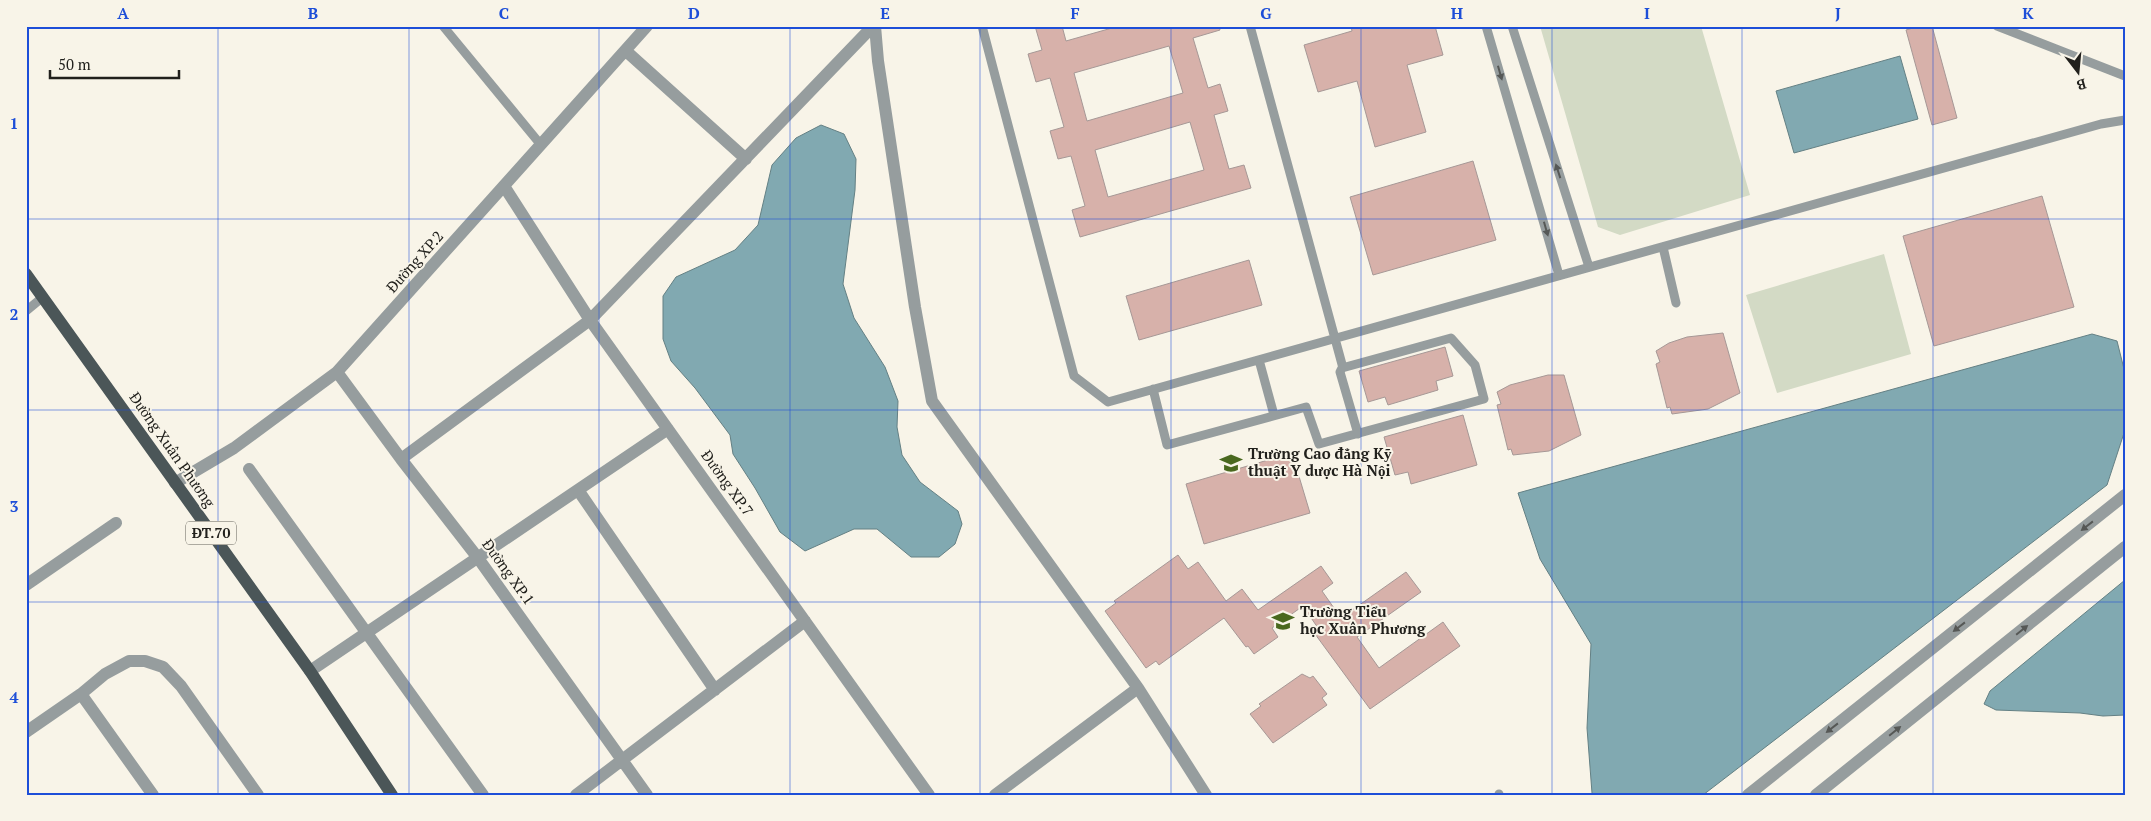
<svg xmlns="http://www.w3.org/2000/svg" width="2151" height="821" font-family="'PT Serif',serif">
<rect width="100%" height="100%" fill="#f8f4e8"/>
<path fill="#d3dac5" d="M1540,26H1701L1750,195L1620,235L1598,227Z
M1884,254L1911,354L1777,393L1746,295Z"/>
<path fill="#81a9b1" stroke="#648084" d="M1900,56L1918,119L1794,153L1776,91Z
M821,125L844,134L856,159L855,190L843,284L854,318L885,367L898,401L897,427L902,455L920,482L958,511L962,524L955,544L939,557H911L877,529H854L805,551L780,532L755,488L733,454L730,435L695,388L671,361L663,339V296L676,277L735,250L758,225L772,165L796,138Z
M2092,334L2117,341L2125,373V430L2107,485L1703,795H1590L1592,793L1587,728L1591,644L1540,559L1518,493Z
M2125,580V715L2103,716L2080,713L1996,710L1984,704L1990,691Z"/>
<path fill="#d7b1aa" stroke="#a69896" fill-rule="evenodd" d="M1035,26H1062L1066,41L1119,26H1219L1220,30L1193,38L1208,88L1220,84L1228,111L1214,115L1229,169L1244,165L1251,188L1080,237L1072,210L1085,206L1071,156L1058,159L1050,131L1064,127L1050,78L1036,82L1028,54L1042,50ZM1169,46L1183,93L1087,121L1074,73ZM1190,122L1204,170L1108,197L1095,150Z
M1351,26H1435L1443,55L1407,65L1426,132L1375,147L1357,81L1318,92L1304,45L1352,31Z
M1920,26H1932L1957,118L1932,125L1906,30Z
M1473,161L1496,240L1373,275L1350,197Z
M2042,196L2074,307L1934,346L1903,236Z
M1249,260L1262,305L1139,340L1126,296Z
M1723,333L1740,393L1708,409L1672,414L1670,407L1667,408L1656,364L1660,362L1656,351L1669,343L1687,337Z
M1445,347L1453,376L1436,381L1438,390L1388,405L1385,397L1368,402L1359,371Z
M1548,375H1564L1581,435L1549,451L1513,455L1511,449L1508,450L1497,405L1501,404L1497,392L1510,385Z
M1463,415L1477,465L1411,484L1408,472L1395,475L1384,437Z
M1292,453L1310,513L1204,544L1186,484Z
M1178,555L1188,569L1198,562L1226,601L1242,589L1258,610L1321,566L1333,583L1322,591L1341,618L1406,572L1421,592L1357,637L1379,668L1443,622L1460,646L1370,709L1315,634L1320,631L1303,606L1272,628L1278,637L1254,654L1248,646L1246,647L1224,618L1159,665L1156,661L1146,668L1105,611L1116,603L1114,601Z
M1302,674L1310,678L1313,676L1327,694L1322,698L1327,705L1273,743L1250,714L1261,706L1259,704Z"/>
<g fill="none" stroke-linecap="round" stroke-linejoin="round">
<path stroke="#969d9e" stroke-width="9" d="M443,26L541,145
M982,26L1074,376L1108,402L2101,124L2125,120
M1250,26L1343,368
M1486,26L1559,275
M1512,26L1589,267
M1997,26L2125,76
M1663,247L1676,303
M26,311L43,297
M1259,360L1274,415
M1153,389L1167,445L1306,407L1319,444L1484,399L1475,365L1451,338L1342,368L1340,372L1358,434
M1499,795V794"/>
<path stroke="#969d9e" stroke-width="12" d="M875,26L878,61L915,307L932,401L1138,688L1206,795
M626,51L746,159
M504,186L590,320L929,795
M337,372L401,459L478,558L647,795
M401,459L590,320L873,26
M249,469L483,795
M175,483L234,448L337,372L647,26
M578,490L715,690
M26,585L116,523
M310,671L668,429
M81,694L105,674L129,661H145L163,667L181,686L258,795
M26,732L81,694L153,795
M576,795L805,621
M995,795L1138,688"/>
<path stroke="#969d9e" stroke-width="12" d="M1748,795L2125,495
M1816,795L2125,547"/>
<path stroke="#4b5658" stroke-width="12" d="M26,274L310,671L392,795"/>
</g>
<defs><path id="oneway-solid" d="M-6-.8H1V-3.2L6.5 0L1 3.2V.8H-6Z" transform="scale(1.25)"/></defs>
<g fill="#565856">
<use href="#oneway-solid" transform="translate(1500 73) rotate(74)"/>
<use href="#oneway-solid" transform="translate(1558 171) rotate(-108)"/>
<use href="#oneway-solid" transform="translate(1546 229) rotate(74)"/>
<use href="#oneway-solid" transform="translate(2087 526) rotate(142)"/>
<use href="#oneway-solid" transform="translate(1959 627) rotate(142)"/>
<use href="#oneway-solid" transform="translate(2022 630) rotate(-39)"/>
<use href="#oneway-solid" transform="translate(1832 728) rotate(142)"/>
<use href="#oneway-solid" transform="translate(1895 731) rotate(-39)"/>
</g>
<path fill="none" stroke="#1d4ed8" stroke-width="1" stroke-opacity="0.55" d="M218,26V795M409,26V795M599,26V795M790,26V795M980,26V795M1171,26V795M1361,26V795M1552,26V795M1742,26V795M1933,26V795M26,219H2125M26,410H2125M26,602H2125"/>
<defs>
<g id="university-bare" transform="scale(1.725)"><path d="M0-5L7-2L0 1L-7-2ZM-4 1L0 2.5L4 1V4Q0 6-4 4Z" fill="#49681e" stroke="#f8f4e8" stroke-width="2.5" paint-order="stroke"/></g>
<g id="school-bare" transform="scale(1.725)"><path d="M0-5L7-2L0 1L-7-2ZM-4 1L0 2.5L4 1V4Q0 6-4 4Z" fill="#49681e" stroke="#f8f4e8" stroke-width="2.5" paint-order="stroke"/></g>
</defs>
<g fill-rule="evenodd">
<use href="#university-bare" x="1231" y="463"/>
<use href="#school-bare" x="1283" y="621"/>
</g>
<g text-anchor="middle" stroke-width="4" stroke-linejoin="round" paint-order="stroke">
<rect fill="#f8f4e8" stroke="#626059" stroke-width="1" x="186" y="521.5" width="50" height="23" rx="4"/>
<g font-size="14" font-weight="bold" fill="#21201c">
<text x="211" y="538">ĐT.70</text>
</g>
<g font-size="15" fill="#21201c" stroke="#f8f4e8">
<text transform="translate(415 262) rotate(-48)" y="5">Đường XP.2</text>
<text transform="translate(172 450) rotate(55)" y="5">Đường Xuân Phương</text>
<text transform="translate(727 483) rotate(54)" y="5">Đường XP.7</text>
<text transform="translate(508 572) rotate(54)" y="5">Đường XP.1</text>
</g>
<g font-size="15" font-weight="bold" fill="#21201c" stroke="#f8f4e8" text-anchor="start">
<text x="1248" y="459">Trường Cao đẳng Kỹ<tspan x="1248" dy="17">thuật Y dược Hà Nội</tspan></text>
<text x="1300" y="617">Trường Tiểu<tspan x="1300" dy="17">học Xuân Phương</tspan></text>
</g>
</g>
<rect width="2151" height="821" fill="none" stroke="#f8f4e8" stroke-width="55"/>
<g transform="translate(2078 72) rotate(164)" stroke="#f8f4e8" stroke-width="4" paint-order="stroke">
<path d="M0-4L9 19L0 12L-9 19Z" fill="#21201c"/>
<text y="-8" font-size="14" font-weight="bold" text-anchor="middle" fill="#21201c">B</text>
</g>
<path d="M50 70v8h129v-8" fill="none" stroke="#21201c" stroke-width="2.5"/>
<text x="58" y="70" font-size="15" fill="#21201c" stroke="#f8f4e8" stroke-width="4" paint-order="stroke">50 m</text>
<rect x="28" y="28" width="2096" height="766" fill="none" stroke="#1d4ed8" stroke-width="2"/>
<g font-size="16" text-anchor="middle" font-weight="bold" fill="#1d4ed8">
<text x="123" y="19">A</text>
<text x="313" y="19">B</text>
<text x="504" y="19">C</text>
<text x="694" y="19">D</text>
<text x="885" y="19">E</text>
<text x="1075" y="19">F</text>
<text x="1266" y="19">G</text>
<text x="1457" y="19">H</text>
<text x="1647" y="19">I</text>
<text x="1838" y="19">J</text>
<text x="2028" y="19">K</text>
<text x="14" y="129">1</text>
<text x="14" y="320">2</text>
<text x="14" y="512">3</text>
<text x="14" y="703">4</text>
</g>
</svg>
